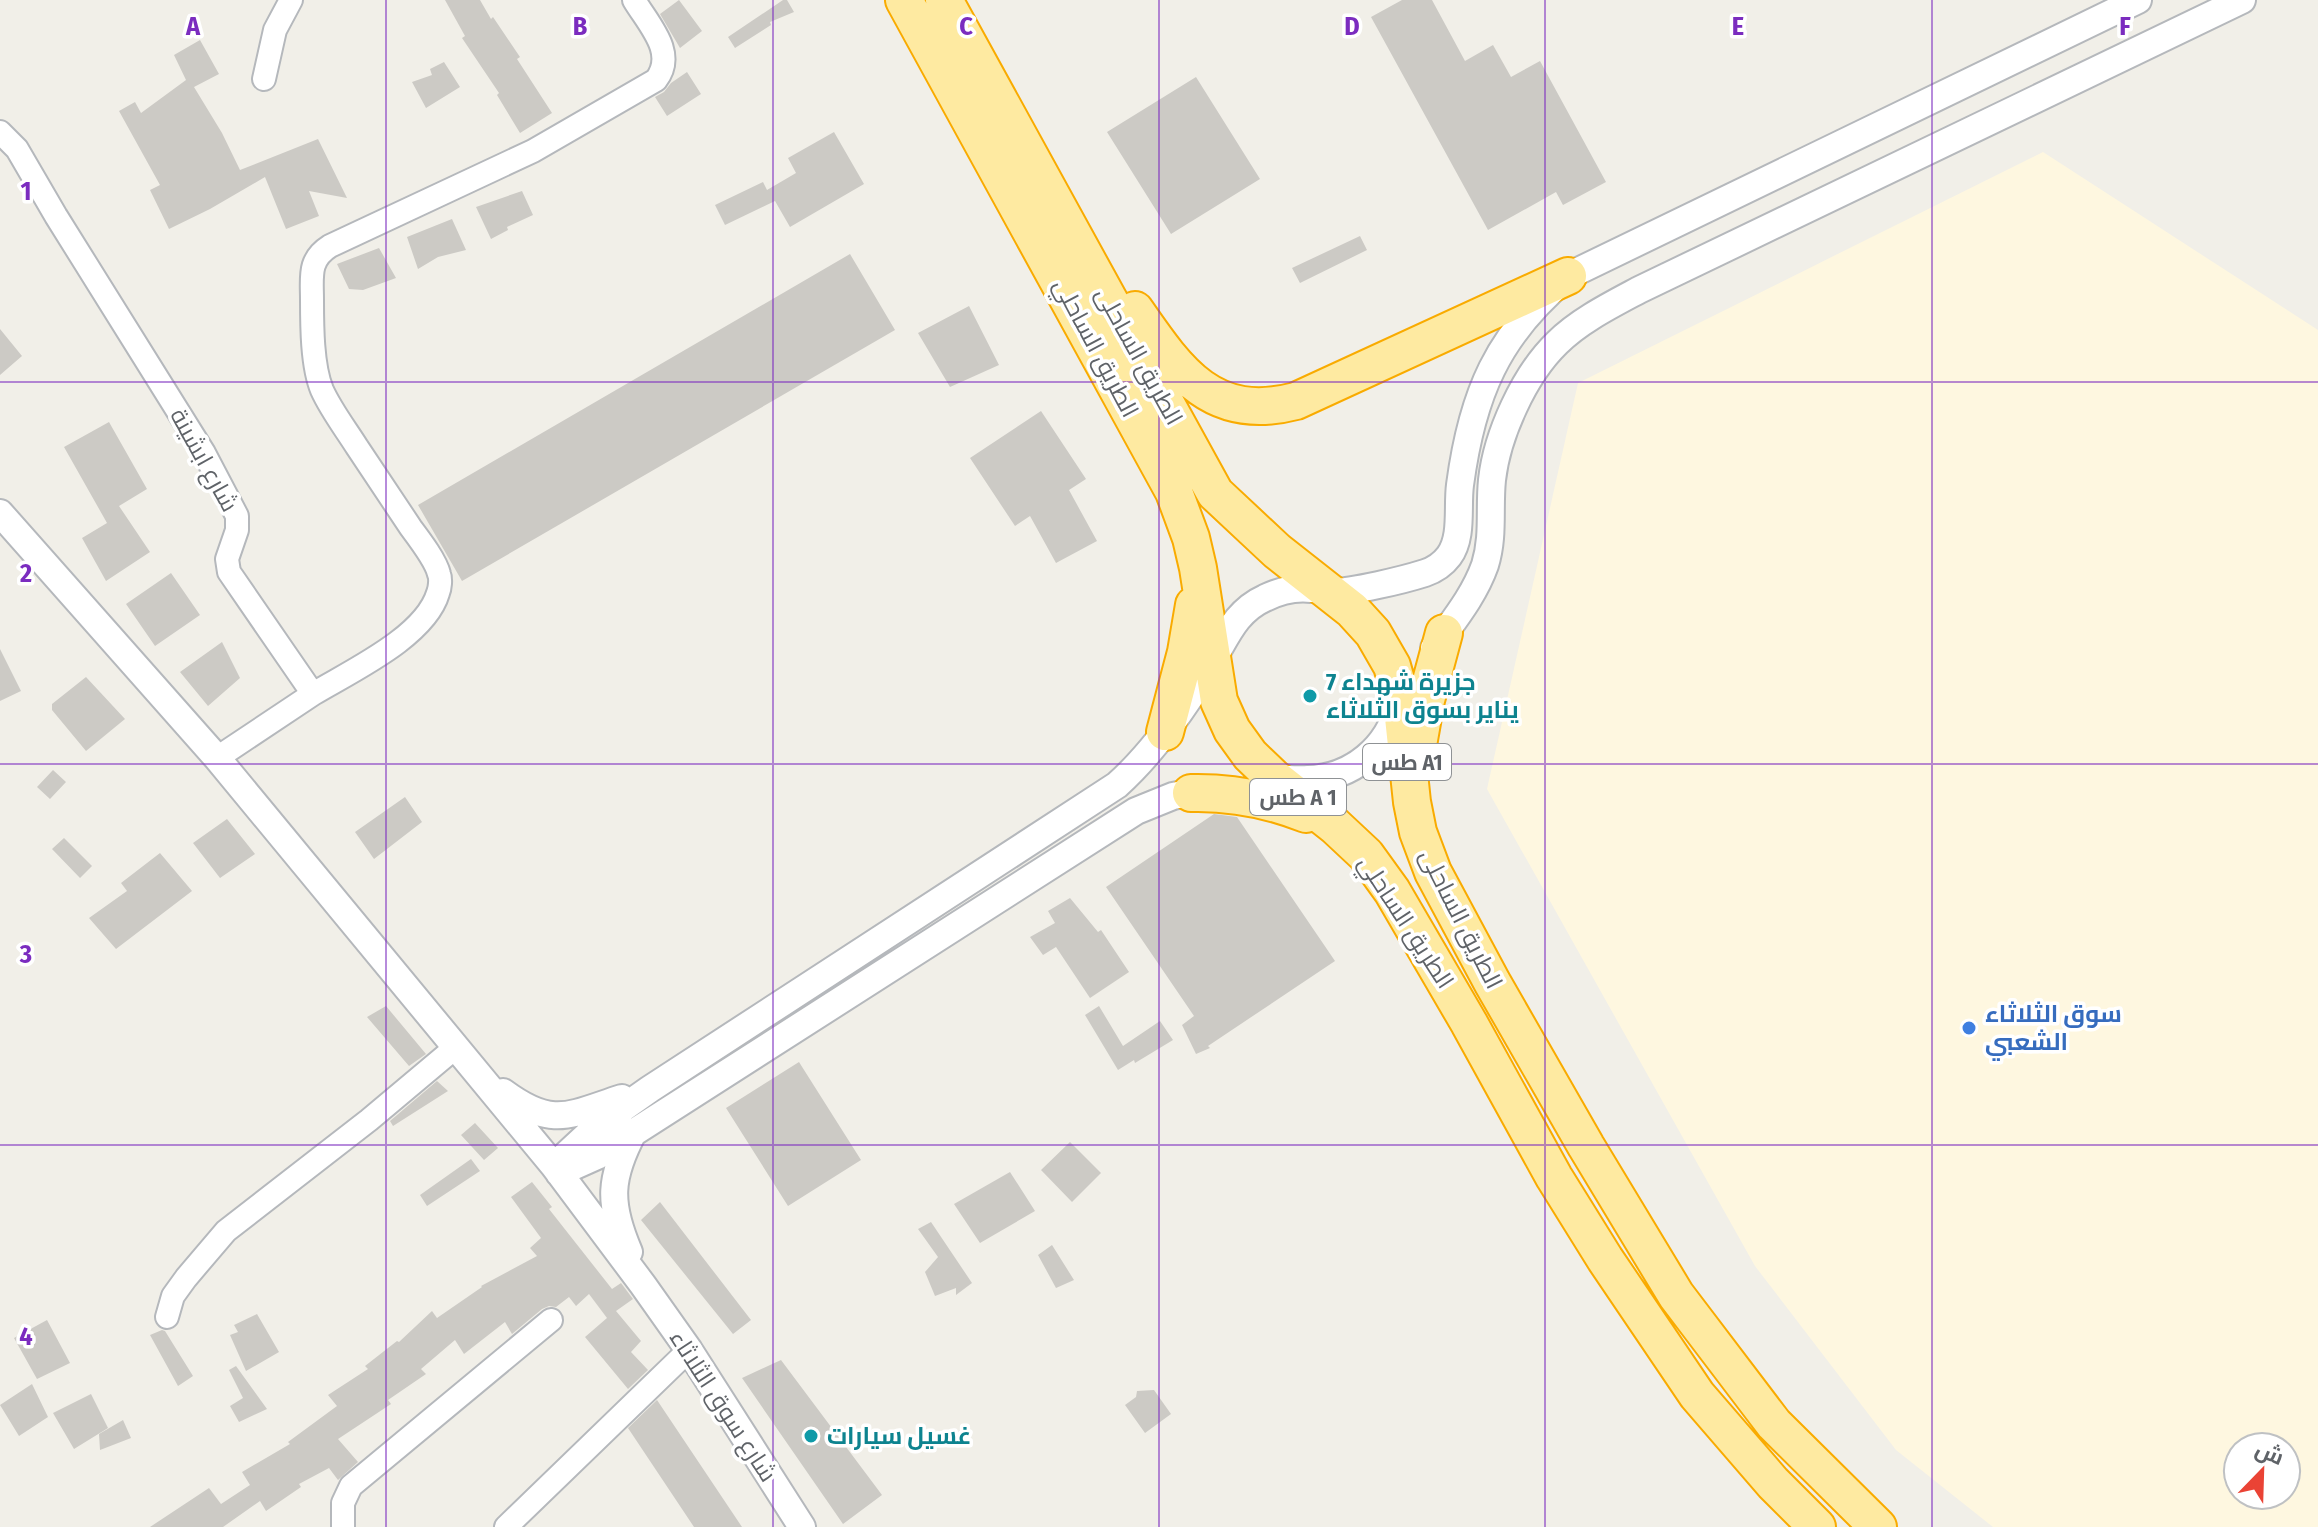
<svg xmlns="http://www.w3.org/2000/svg" width="2318" height="1527" font-family="'Fira Sans Condensed',Cairo,sans-serif">
<rect width="100%" height="100%" fill="#f1efe8"/>
<path fill="#fef7e0" fill-rule="evenodd" d="M2043,152L2318,330V1527H1993L1896,1450L1755,1266L1487,789L1578,383ZM2238,1447H2286V1495H2238Z"/>
<path fill="#cccac5" d="M445,0H480L491,19L493,17L520,57L517,59L552,113L520,133L497,95L499,93L462,38L465,36Z
M679,0L702,31L680,48L660,14Z
M783,0H787L794,12L770,22L771,25L735,48L728,37Z
M1402,0H1432L1465,61L1493,45L1511,77L1540,61L1606,182L1563,205L1556,192L1488,230L1371,17Z
M200,40L219,74L194,87L222,133L240,170L318,139L347,198L309,191L319,216L286,229L265,177L210,209L169,229L150,190L160,185L119,111L135,102L141,113L186,80L174,55Z
M444,62L460,87L426,108L412,82L432,75L430,69Z
M687,72L701,94L667,116L655,97L664,92L671,83Z
M1196,77L1260,179L1171,234L1107,132Z
M834,132L864,184L790,227L775,201L725,225L715,205L763,182L767,190L796,173L788,158Z
M522,191L533,215L507,227L508,230L491,239L476,207Z
M452,219L466,250L438,257L418,269L407,237Z
M1360,236L1367,250L1300,283L1292,268Z
M379,248L396,278L363,290L349,289L337,264Z
M850,254L895,330L462,581L418,505Z
M969,306L999,365L950,387L918,333Z
M0,329L22,356L0,375Z
M1041,411L1086,479L1069,490L1097,541L1056,563L1030,516L1015,526L970,458Z
M109,422L147,489L119,506L150,552L106,581L82,538L107,523L64,447Z
M171,573L200,615L155,646L126,604Z
M222,642L240,678L208,706L180,672Z
M0,649L21,691L0,701Z
M86,677L125,719L86,751L52,710V704Z
M53,770L66,782L50,799L37,787Z
M405,797L422,822L374,859L355,832Z
M1214,814L1237,817L1335,961L1208,1046L1210,1048L1196,1054L1182,1025L1194,1016L1106,887Z
M227,819L255,854L220,878L193,843Z
M64,838L92,866L80,878L52,849Z
M160,853L192,891L116,949L89,918L127,891L121,883Z
M1070,898L1098,932L1101,930L1129,972L1090,998L1056,947L1043,955L1030,937L1055,923L1048,911Z
M386,1006L426,1054L409,1066L367,1017Z
M1099,1006L1123,1046L1160,1021L1173,1040L1135,1063L1134,1060L1118,1070L1085,1015Z
M799,1062L861,1160L788,1206L726,1108Z
M437,1081L448,1091L393,1126L390,1121Z
M475,1123L498,1148L484,1160L461,1135Z
M1070,1142L1101,1173L1072,1202L1041,1170Z
M471,1159L480,1171L427,1206L420,1195Z
M1010,1172L1035,1211L980,1243L954,1204Z
M532,1182L552,1207L549,1209L612,1289L621,1283L633,1299L616,1311L641,1341L631,1352L648,1370L628,1389L585,1337L607,1318L589,1294L576,1306L569,1297L556,1307L549,1306L542,1309L512,1334L505,1322L464,1354L455,1340L421,1369L426,1374L388,1400L391,1404L338,1439L358,1462L338,1480L329,1468L299,1484L301,1487L266,1511L260,1501L223,1527H150L209,1488L221,1504L250,1485L242,1472L290,1444L288,1442L337,1406L328,1395L368,1369L365,1366L397,1341L399,1342L432,1311L437,1318L482,1287L481,1286L537,1256L530,1248L541,1238L511,1197Z
M660,1202L751,1320L733,1334L641,1220Z
M931,1222L972,1283L956,1295V1288L935,1296L925,1272L938,1257L918,1229Z
M1052,1245L1074,1280L1056,1288L1038,1255Z
M257,1314L279,1352L246,1371L230,1335L238,1332L234,1325Z
M47,1320L70,1363L37,1379L14,1338Z
M162,1330L165,1331L193,1376L178,1386L150,1335Z
M781,1360L882,1495L843,1524L742,1378Z
M236,1366L267,1409L239,1422L230,1406L243,1398L229,1370Z
M32,1384L48,1417L19,1436L0,1405Z
M1154,1390L1171,1414L1145,1433L1125,1405L1136,1397L1137,1391Z
M91,1394L108,1428L74,1449L53,1413Z
M657,1400L742,1527H694L628,1428Z
M123,1420L131,1438L100,1450L99,1434Z"/>
<g fill="none" stroke-linecap="round" stroke-linejoin="round">
<g stroke="#b5b8bc" stroke-width="26">
<path id="minor" d="M264,79L275,30L291,0
M0,132L17,149L56,216L204,453L237,516V530L227,559L229,572L313,694L217,758
M313,694C351,671 425,637 438,593C440,588 441,579 439,574C436,561 420,540 411,528C393,501 375,474 357,447C345,428 331,410 322,390C312,366 312,325 312,300C312,276 308,260 330,246L533,151L656,80C677,53 649,25 634,0
M167,1317L173,1296L186,1278L226,1231L369,1120L456,1047
M343,1527V1503L351,1486L551,1320
M506,1527L689,1350"/>
</g>
<g stroke="#b5b8bc" stroke-width="30">
<path id="tertiary" d="M0,513L217,758L554,1166L643,1285L689,1350L802,1527
M1434,648C1453,621 1474,596 1485,565C1494,536 1489,509 1492,480C1497,435 1524,375 1557,343C1579,321 1611,305 1639,290L2242,0
M1270,778C1283,778 1295,780 1308,779C1353,778 1388,747 1399,705
M503,1092C553,1129 569,1115 622,1098
M554,1166L596,1127L650,1089L1117,785C1146,759 1168,730 1190,697C1197,685 1205,673 1212,661C1227,636 1236,611 1265,598C1279,591 1296,587 1312,589C1318,589 1324,592 1330,592C1353,592 1403,580 1425,573C1434,570 1443,564 1449,556C1463,537 1457,507 1460,485C1472,395 1497,335 1568,276L2138,0
M559,1173L597,1156L1136,811L1173,796L1208,789
M629,1252C608,1203 609,1178 634,1131"/>
</g>
<g stroke="#f9ab00" stroke-width="40">
<path id="trunk" d="M904,0L1174,492L1191,538L1198,568L1219,701L1232,730L1250,755L1274,778L1335,826L1366,855L1392,891L1469,1023L1554,1177L1605,1259L1697,1395L1773,1483L1817,1527
M944,0L1215,493L1277,551L1352,610L1373,633L1392,666L1401,698L1412,802L1418,832L1433,872L1492,982L1586,1146L1676,1295L1774,1424L1878,1527
M1135,310C1178,372 1212,423 1296,401L1568,276
M1165,732L1186,652L1194,605
M1418,745L1426,700L1444,633
M1191,793C1232,792 1268,799 1306,814"/>
</g>
<use href="#minor" stroke="#fff" stroke-width="22"/>
<use href="#tertiary" stroke="#fff" stroke-width="26"/>
<use href="#trunk" stroke="#feeaa1" stroke-width="36"/>
</g>
<path fill="none" stroke="#7b2cbf" stroke-width="2" stroke-opacity="0.55" d="M386,0V1527M773,0V1527M1159,0V1527M1545,0V1527M1932,0V1527M0,382H2318M0,764H2318M0,1145H2318"/>
<g fill="#0f9aa8" stroke="#fff" stroke-width="3">
<circle cx="1310" cy="696" r="8"/>
<circle cx="811" cy="1436" r="8"/>
</g>
<circle fill="#3f7fe0" stroke="#fff" stroke-width="3" cx="1969" cy="1028" r="8"/>
<g text-anchor="middle" stroke-width="7" stroke-linejoin="round" paint-order="stroke">
<g fill="#fff" stroke="#8f9295" stroke-width="2">
<rect x="1363" y="744" width="88" height="36" rx="6"/>
<rect x="1250" y="779" width="96" height="36" rx="6"/>
</g>
<g font-size="22" font-weight="bold" fill="#5f6368">
<text x="1407" y="770">طس A1</text>
<text x="1298" y="805">طس A 1</text>
</g>
<g font-size="24" fill="#5f6368" stroke="#fff">
<text transform="translate(1096 348) rotate(62)" y="8">الطريق الساحلي</text>
<text transform="translate(1139 356) rotate(61)" y="8">الطريق الساحلى</text>
<text transform="translate(204 460) rotate(61)" y="8">شارع ابشينة</text>
<text transform="translate(1461 919) rotate(63)" y="8">الطريق الساحلى</text>
<text transform="translate(1406 922) rotate(57)" y="8">الطريق الساحلي</text>
<text transform="translate(723 1406) rotate(57)" y="8">شارع سوق الثلاثاء</text>
</g>
<g font-size="24" font-weight="bold" fill="#0d838f" stroke="#fff" text-anchor="start">
<text x="1326" y="690">جزيرة شهداء 7<tspan x="1326" dy="28">يناير بسوق الثلاثاء</tspan></text>
<text x="827" y="1444">غسيل سيارات</text>
</g>
<g font-size="24" font-weight="bold" fill="#366cbe" stroke="#fff" text-anchor="start">
<text x="1985" y="1022">سوق الثلاثاء<tspan x="1985" dy="28">الشعبي</tspan></text>
</g>
</g>
<g font-size="26" text-anchor="middle" font-weight="bold" fill="#7b2cbf" stroke="#fff" stroke-width="7" stroke-linejoin="round" paint-order="stroke">
<text x="193" y="35">A</text>
<text x="580" y="35">B</text>
<text x="966" y="35">C</text>
<text x="1352" y="35">D</text>
<text x="1738" y="35">E</text>
<text x="2125" y="35">F</text>
<text x="26" y="200">1</text>
<text x="26" y="582">2</text>
<text x="26" y="963">3</text>
<text x="26" y="1345">4</text>
</g>
<g transform="translate(2262 1471) rotate(23)"><circle r="38" fill="#ffffff" stroke="#bfc1c3" stroke-width="2"/>
<path d="M0-6L14 30L0 20L-14 30Z" fill="#ea4335"/>
<text y="-12" font-size="22" font-weight="bold" text-anchor="middle" fill="#5f6368">ش</text>
</g>
</svg>
